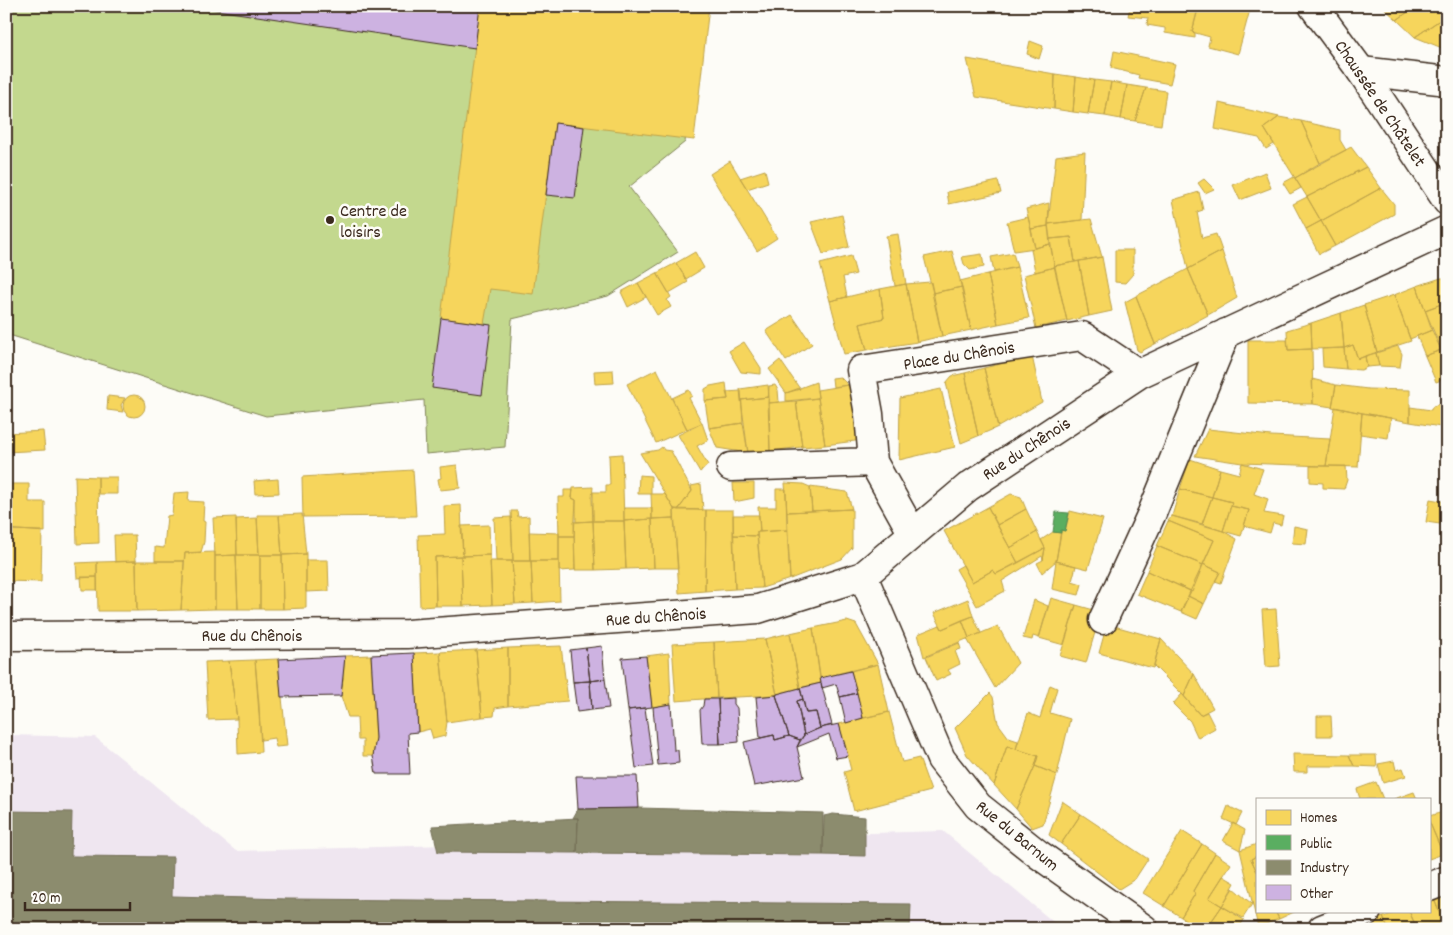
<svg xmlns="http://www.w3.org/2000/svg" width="1453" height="935" font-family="Dekko,sans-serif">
<rect width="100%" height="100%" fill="#fdfcf7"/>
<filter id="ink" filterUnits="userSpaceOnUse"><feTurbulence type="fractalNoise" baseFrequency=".02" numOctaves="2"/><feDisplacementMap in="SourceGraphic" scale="10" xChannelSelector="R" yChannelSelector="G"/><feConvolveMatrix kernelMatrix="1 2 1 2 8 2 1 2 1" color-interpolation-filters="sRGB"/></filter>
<g filter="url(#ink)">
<path fill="#efe6f0" d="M6,735L95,737L236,851L943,831L1062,929H6Z"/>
<path fill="#c3d88e" stroke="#7f8156" d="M6,6H703L685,142L629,187L678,252L608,296L512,319L505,447L426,454L424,400L266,416L6,334Z"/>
<path fill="#f6d55c" stroke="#bea249" d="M480,6H709L694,140L555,123L533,294L490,289L484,324L441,318Z
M1144,6H1165L1197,12L1192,32L1195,33V38L1165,33V28L1147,25L1148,18L1128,16L1130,7L1144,9Z
M1175,6H1199L1197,12L1174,7Z
M1199,6H1251L1238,54L1208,46L1210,37L1192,32Z
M1382,6H1416L1397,20Z
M1416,6H1447V15L1415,37L1397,20Z
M1447,15V50L1415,37Z
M1030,41L1043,46L1039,59L1027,54Z
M1114,51L1175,64L1170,84L1138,78L1139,75L1111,68Z
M967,59L1055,74L1054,109L976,97Z
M1055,74L1076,77L1073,112L1054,109Z
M1076,77L1094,80L1088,114L1073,112Z
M1094,80L1111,82L1105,116L1088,114Z
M1111,82L1127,85L1121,119L1105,116Z
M1127,85L1146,88L1135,121L1121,119Z
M1146,88L1166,91L1161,125L1135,121Z
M1219,103L1279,117L1264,128L1274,144L1266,149L1259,138L1215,129Z
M1279,117L1301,121L1320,163L1295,178L1264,128Z
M1301,121L1340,130V140L1346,150L1320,163Z
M1351,147L1366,167L1307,197L1295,178Z
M1085,152L1082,220L1048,224L1056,156Z
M730,161L777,238L757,251L710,174Z
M1366,167L1381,188L1321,221L1307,197Z
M765,170L768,182L747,189L740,178Z
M1265,172L1271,188L1240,200L1233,185Z
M1294,177L1301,188L1290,194L1283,183Z
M1204,179L1214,189L1205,193L1198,183Z
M998,181L1001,193L949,204L947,192Z
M1381,188L1394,204V214L1335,246L1321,221Z
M1199,192L1203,210L1197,212L1202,238L1216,234L1222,251L1188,269L1173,200Z
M1307,197L1321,221L1306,229L1293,204Z
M1049,203L1048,226L1031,229L1026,209Z
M842,215L849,247L823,254L811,222Z
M1028,217L1035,248L1014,251L1007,222Z
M1091,219L1102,257L1075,262L1071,237L1050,239L1048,224Z
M1321,221L1335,246L1319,254L1306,229Z
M1048,226L1050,244L1035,248L1031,229Z
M898,234L906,284L895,286L886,236Z
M1071,237L1075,262L1054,266L1050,239Z
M1050,244L1055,267L1035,272L1031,249Z
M1115,250H1133V274L1125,283L1115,282Z
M952,251L962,287L933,293L924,257Z
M1222,251L1237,298L1208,315L1188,269Z
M695,252L704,268L686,279L676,263Z
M1013,253L1017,267L994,272L991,257Z
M982,254L984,267L970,270L964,264L962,257Z
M851,256L856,274L843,277L847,297L830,301L820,264Z
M1102,257L1112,311L1089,316L1079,261Z
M1079,261L1089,316L1067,321L1054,266Z
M676,263L688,282L669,293L657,273Z
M1017,267L1029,318L998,324L988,274Z
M1055,267L1067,321L1036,328L1024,275Z
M1188,269L1208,315L1155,344L1136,296Z
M657,273L671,297L667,300L671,307L657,315L638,283Z
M988,274L998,324L971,330L960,281Z
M1441,278H1447V302L1425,310L1417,286Z
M930,282H931L942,336L917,342L906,284Z
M638,283L646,297L628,307L621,292Z
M906,284L917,342L867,350L860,324L884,318L880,289Z
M1417,286L1432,330L1410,339L1394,295Z
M962,287L971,330L942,336L932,293Z
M880,289L884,318L860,324L867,350L844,354L830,301Z
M1394,295L1411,341L1377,352L1364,305Z
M1136,296L1155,344L1140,352L1137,350L1125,302Z
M1447,302V346L1441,349L1425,310Z
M1364,305L1377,352L1358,359L1353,345L1344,348L1341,313Z
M1341,313L1344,348L1312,349L1311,323Z
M792,315L812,344L786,361L766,331Z
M1311,323L1312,349L1288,350L1287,330Z
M1432,330L1441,350L1425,356L1417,336Z
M1248,340H1287L1288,350L1312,349L1313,404L1248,403Z
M744,342L761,368V374L741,372L729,351Z
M1353,345L1358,359L1365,356L1367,367L1361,370L1346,369L1344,348Z
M1398,346L1402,354L1400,367L1379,366L1376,353Z
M1447,346V363L1441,349Z
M1344,348L1346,369L1323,367L1322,349Z
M1441,350L1447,363V378L1436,382L1425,356Z
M1376,353L1379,366L1367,367L1365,356Z
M1032,356L1042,402L998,427L984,368Z
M780,360L800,389L786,393L769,369Z
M984,368L998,427L978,436L965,373Z
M657,369L687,429L656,443L627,384Z
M613,370L614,383L595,384L594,371Z
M965,373L978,436L961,443L946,383L952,376Z
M840,377L848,385L833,387L832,378Z
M1312,379L1336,385L1332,407L1313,404Z
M816,382L818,398L786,401V393Z
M726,383L728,399L705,401V389L710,386Z
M768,385L769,397L741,400L740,389Z
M775,385L778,390L779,402L768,403L769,386Z
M848,385L865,407L870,439L825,445L817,390Z
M1336,385L1368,389L1410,390V422L1332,407Z
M941,389L955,447L899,460L900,398Z
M689,390L692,396L689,398L702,423L687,429L672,398Z
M741,391L743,423L709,428L705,401L728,399L726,392Z
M123 406a11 11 0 1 1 22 0a11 11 0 1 1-22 0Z
M108,396L125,398L121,405L123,412L107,410Z
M769,397L770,451L748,453L741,400Z
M818,398L825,445L802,447L796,401Z
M796,401L802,447L770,451L768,403Z
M1447,402V428L1410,422V407L1431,410L1433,406Z
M1335,407L1362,413L1358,467L1326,466Z
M1362,413L1391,418L1388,438L1360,434Z
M702,423L708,440L697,446L708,465L700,472L678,435Z
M743,423L748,453L717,448L709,428Z
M1208,429L1271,436L1330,439L1326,466L1242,463L1195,456Z
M43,431L45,450L6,452V433Z
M662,447L664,450L671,451L692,491L678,510L674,509L640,453L658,450Z
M622,454L624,521H593V492H606V485H610L609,455Z
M1190,459L1220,469L1212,497L1180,489Z
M1242,463L1263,469L1254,494L1268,499L1264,513L1283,516L1281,525L1273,523L1270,533L1244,526L1249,510L1231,506L1232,502L1212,497L1220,469L1239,474Z
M457,465L460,488L440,490L438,479L441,478L440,467Z
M1310,466H1346L1347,480L1344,489L1323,488V483L1310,482Z
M413,470L416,516L303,517L302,477Z
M639,475L651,476V494H638Z
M75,476L98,477L99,543L77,544Z
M98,477H117V494H98Z
M278,479L279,493L255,494L254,481Z
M733,483H754V498L734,502Z
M785,483L803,484L810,487L812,511L787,512Z
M6,484H29V502H45V532L6,529Z
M701,484L703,510H678L692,491L691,486Z
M593,487L592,498L593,521L576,522V500L572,498L573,488Z
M810,487L847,492L852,509L812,511Z
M776,489H786L787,530L760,532L758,507H776Z
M1180,489L1212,497L1202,524L1172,516Z
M564,490H573L572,498L576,500L574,536H559L558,497H564Z
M189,492L188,501L204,502L203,521L205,522L204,542L201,552L185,553L184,561H155V547L164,548L167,516L172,515L174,493Z
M651,494H665L674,509V518L652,519Z
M1011,494L1021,497L1026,509L997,525L988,507Z
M1212,497L1232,502L1223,531L1202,524Z
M1430,499L1447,502V525L1426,522Z
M461,505L463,556L435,557L436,606L420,607L418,535L445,534L444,506Z
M1231,506L1249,510L1241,536L1223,531Z
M988,507L1018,563L996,574L993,570L972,582L944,531Z
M624,508H652V519L624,521Z
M674,509L706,510L705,591L679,593Z
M852,509V548L842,559L790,579L787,512Z
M1026,509L1037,532L1010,548L997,525Z
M706,510H733L735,589L705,591Z
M511,511H517L518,517L529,516L530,561H513Z
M1070,511L1103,519L1088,569L1056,561L1061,530L1065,531Z
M302,514L306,554L282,555L279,515Z
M257,515H279L282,555H259Z
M733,515H759L760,532H757V536L733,535Z
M1172,516L1223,531L1237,539L1221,583L1215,581L1220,572L1203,564L1214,540L1168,521Z
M236,517L237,555L215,556L213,518Z
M511,517L513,561H496L494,518Z
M257,518L259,555H237L236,519Z
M674,518L678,568H654L652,519Z
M652,519L654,568L626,569L624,521Z
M593,521H624L626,569L595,570Z
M593,521L595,570H575L574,522Z
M1168,521L1214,540L1203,565L1157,546Z
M489,525L490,555L463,556L461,526Z
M1294,526L1308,529L1306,544L1292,543Z
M6,529L8,530L6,580Z
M8,530L42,531L41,582L6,581Z
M787,530L790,579L762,588L757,532Z
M529,532L559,533V561H530Z
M1037,532L1045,548L1018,563L1010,548Z
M1053,532L1061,533L1056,561L1042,573L1037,563L1043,560L1045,548L1041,540Z
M114,535H135L136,561L115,562Z
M733,535L757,536L762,588L735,589Z
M559,536H574L575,570L559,571Z
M1157,546L1203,565L1192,592L1147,571Z
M1045,548L1043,560L1042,556L1002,581L1005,591L977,606L956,569L963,565L972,582L993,570L996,574Z
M215,552V609L181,610L185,553Z
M306,554V608L283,609L282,555Z
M236,555L238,609H215V556Z
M236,555H260V609H238Z
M260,555H282L283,609H260Z
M490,555L492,605L463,606L461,556Z
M461,556L463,606H436L435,557Z
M306,560H328L329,591L306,592Z
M136,561H184L181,610L137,611Z
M136,561L137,611H98L97,562Z
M490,561H512L515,604L492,605Z
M512,561H531L533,603L515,604Z
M531,561H559L560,601L533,603Z
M1056,561L1076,566L1072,581L1082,584L1079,595L1052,589Z
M97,562V577L77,578L76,563Z
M1203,564L1220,572L1204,604L1188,596Z
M1147,571L1191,591L1181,612L1137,594Z
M81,577H97V590H82Z
M1188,596L1204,604L1197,619L1181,612Z
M1051,598L1076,605L1064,645L1039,638Z
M968,599L973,616L942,629L934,613Z
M1034,600L1048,606L1039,638L1033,636L1032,640L1023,638Z
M1076,605L1101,612L1086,663L1060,656Z
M1276,609L1280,666L1266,667L1262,610Z
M973,616L981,633L969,638L962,620Z
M962,620L969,638L924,657L918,634L940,625L942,629Z
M847,621L856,624L878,664L820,678L813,628Z
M1107,624L1161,639L1153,668L1099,653Z
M998,626L1018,663L995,688L967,639Z
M813,628L821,683L800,688L790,633Z
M790,633L800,688L777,694L765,639Z
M765,639L777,695L717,698L714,642Z
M1161,639L1194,674L1184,696L1154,666Z
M714,642L717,698L676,701L672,644Z
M959,643L961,649L955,651L960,664L948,670L951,674L936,681L926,657Z
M561,646L568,701L508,706V648Z
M508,648V706L495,708L494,716L482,717L476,650Z
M476,650L482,717L447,722L440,652Z
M440,652L447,722L445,736L433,739L430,729L418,732L414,653Z
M669,653L671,704L652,707L646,656Z
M371,655L376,738L373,756H363V740H358L357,717H348L341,696L345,656Z
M278,659L287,746L276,747L274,738L261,740L255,660Z
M255,660L259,705L261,752L238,754L237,719L229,661Z
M229,661L237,719L208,720L205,662Z
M878,664L889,712L863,718L851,671Z
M1194,674L1213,708L1200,715L1184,696Z
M1050,685L1057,688L1050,713L1070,719L1057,775L1035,766L1038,756L1016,749L1028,713L1040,718Z
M990,693L993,697L998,723L1009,738L1018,741L1016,749L1007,746L994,785L967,755L955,728Z
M1182,694L1200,715L1207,712L1215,728L1198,738L1190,721L1173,704Z
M889,712L902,762L919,758L931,791L854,811L844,772L851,770L839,724Z
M1317,716H1331L1332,736H1317Z
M1007,746L1038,756L1035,766L1016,809L994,785Z
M1293,754L1349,755L1354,766H1307V772H1294Z
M1349,755H1376L1377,767L1354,766Z
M1394,761L1396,770L1403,768L1406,776L1383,783L1378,764Z
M1035,766L1057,775L1043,824L1032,828L1016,809Z
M1376,782L1383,799H1360L1357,789Z
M1414,792L1417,799H1394Z
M1062,801L1081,814L1061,844L1049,835Z
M1228,806L1242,813L1236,825L1223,819Z
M1447,811V853L1443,854L1429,821V816Z
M1081,814L1148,859L1135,879L1119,889L1061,844Z
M1429,821L1443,854L1429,859Z
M1233,823L1245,830L1240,850L1223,841Z
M1182,831L1202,844L1164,906L1143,893Z
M1202,844L1215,853L1193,891L1195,894L1181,917L1164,906Z
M1257,844V856L1251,859L1257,872V911H1275L1279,919L1258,927L1240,850Z
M1215,853L1231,864L1209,898L1222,906L1206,929H1200L1181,917L1195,894L1193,891Z
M1257,856V872L1251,859Z
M1223,876L1235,883L1222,906L1209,898Z
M1233,888L1252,904L1243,918L1222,906Z
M1447,895V929H1446L1434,899Z
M1434,899L1446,929H1417L1409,911H1429V901Z
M1222,906L1244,920L1238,929H1206Z
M1275,911H1296L1279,919Z
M1400,911H1409L1417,929H1388L1383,917Z
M1383,917L1388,929H1375L1372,922Z"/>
<path fill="#5aae61" stroke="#51864d" d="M1056,512L1069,513L1065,531L1061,530V533L1053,532Z"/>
<path fill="#8c8c6e" stroke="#746f56" d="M639,808L823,813V855L577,853L578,818H573L578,809Z
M6,811L72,812L71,856L173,857L172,896L287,899L911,904L910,929H6Z
M833,814L865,817V856L823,855L824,816Z
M578,818L577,853L438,852L432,826Z"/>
<path fill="#cdb2e1" stroke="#3b2a1e" d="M189,6H480L475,48Z
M555,123L584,127L575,198L546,195Z
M441,318L491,325L482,395L432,388Z
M602,646L605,679L590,681L586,648Z
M586,648L590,681L573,682L570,650Z
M414,653L418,732L408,733L410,774H376L373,756L376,738L371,655Z
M345,656L341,696L281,697L278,659Z
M646,656L652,707L628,710L622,658Z
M851,671L857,693L840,697L836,684L822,688L820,678Z
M605,679L609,708L592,710L590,681Z
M590,681L592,710L577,712L573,682Z
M821,683L832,725L820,728L816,712L806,713L800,688Z
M800,688L803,699L797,701L804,735L800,740L789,736L776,695H777V694Z
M857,693L863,718L846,723L840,697Z
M776,695L789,736L775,740L774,735L760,738L756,697Z
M734,698V704L737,708L739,742L720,744L718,699Z
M704,699H718L720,744H702L700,710L703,706Z
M803,699L806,713L816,712L820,728L804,735L797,701Z
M671,704L674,750H678L679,763L658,765L653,707Z
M645,708L653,766L636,768L628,710Z
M839,724L848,756L836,758L829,734L797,747L804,735L820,728Z
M774,735L775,740L789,736L800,740L797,747L804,777L754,786L744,742Z
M576,776H637L639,808L578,809Z"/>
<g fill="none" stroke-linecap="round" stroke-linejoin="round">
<g stroke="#3b2a1e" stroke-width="31">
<path id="minor" d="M1361,71L1439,80L1447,82
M731,467L873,462
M913,534L873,462L869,414L861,370L1082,336L1139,374
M863,576L941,759L978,806L1038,854L1144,929
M1103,620L1152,513L1226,333
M6,636L407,634L758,609L863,576L968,487L1139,374L1447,230
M1429,887L1447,880
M1322,929L1367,911"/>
</g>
<g stroke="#3b2a1e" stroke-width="31">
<path id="primary" d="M1313,6L1361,71L1447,201"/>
</g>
<use href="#minor" stroke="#fdfcf7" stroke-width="28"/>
<use href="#primary" stroke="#fdfcf7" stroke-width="28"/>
</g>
</g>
<circle fill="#3b2a1e" stroke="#fdfcf7" stroke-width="2" cx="330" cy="220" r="5"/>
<g text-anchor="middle" stroke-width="5" stroke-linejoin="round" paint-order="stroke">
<g font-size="18" fill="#3b2a1e" stroke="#fdfcf7">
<text transform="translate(1381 103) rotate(56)" y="6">Chaussée de Châtelet</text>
<text transform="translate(959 355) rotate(-9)" y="6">Place du Chênois</text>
<text transform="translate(1026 448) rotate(-33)" y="6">Rue du Chênois</text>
<text transform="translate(656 616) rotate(-4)" y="6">Rue du Chênois</text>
<text x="252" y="641">Rue du Chênois</text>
<text transform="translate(1018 835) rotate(39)" y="6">Rue du Barnum</text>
</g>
<g font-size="18" fill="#3b2a1e" stroke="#fdfcf7" text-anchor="start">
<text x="340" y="216">Centre de<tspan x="340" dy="21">loisirs</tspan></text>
</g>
</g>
<rect width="1453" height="935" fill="none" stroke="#fdfcf7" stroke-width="25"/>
<rect x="12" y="12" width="1428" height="910" fill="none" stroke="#3b2a1e" stroke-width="2" filter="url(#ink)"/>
<rect x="1256" y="798" width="175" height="115" fill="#fdfcf7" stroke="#afa8a0"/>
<rect x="1266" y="810" width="25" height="15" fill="#f6d55c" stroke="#afa8a0"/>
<text x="1300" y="822" font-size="15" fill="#3b2a1e">Homes</text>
<rect x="1266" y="835" width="25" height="15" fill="#5aae61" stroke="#afa8a0"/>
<text x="1300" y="848" font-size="15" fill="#3b2a1e">Public</text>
<rect x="1266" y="860" width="25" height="15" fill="#8c8c6e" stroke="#afa8a0"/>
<text x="1300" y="872" font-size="15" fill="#3b2a1e">Industry</text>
<rect x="1266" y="885" width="25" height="15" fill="#cdb2e1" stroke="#afa8a0"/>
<text x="1300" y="898" font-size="15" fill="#3b2a1e">Other</text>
<path d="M25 902v8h105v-8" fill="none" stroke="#3b2a1e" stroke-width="2.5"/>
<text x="32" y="902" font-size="15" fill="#3b2a1e" stroke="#fdfcf7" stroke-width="4" paint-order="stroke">20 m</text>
</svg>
